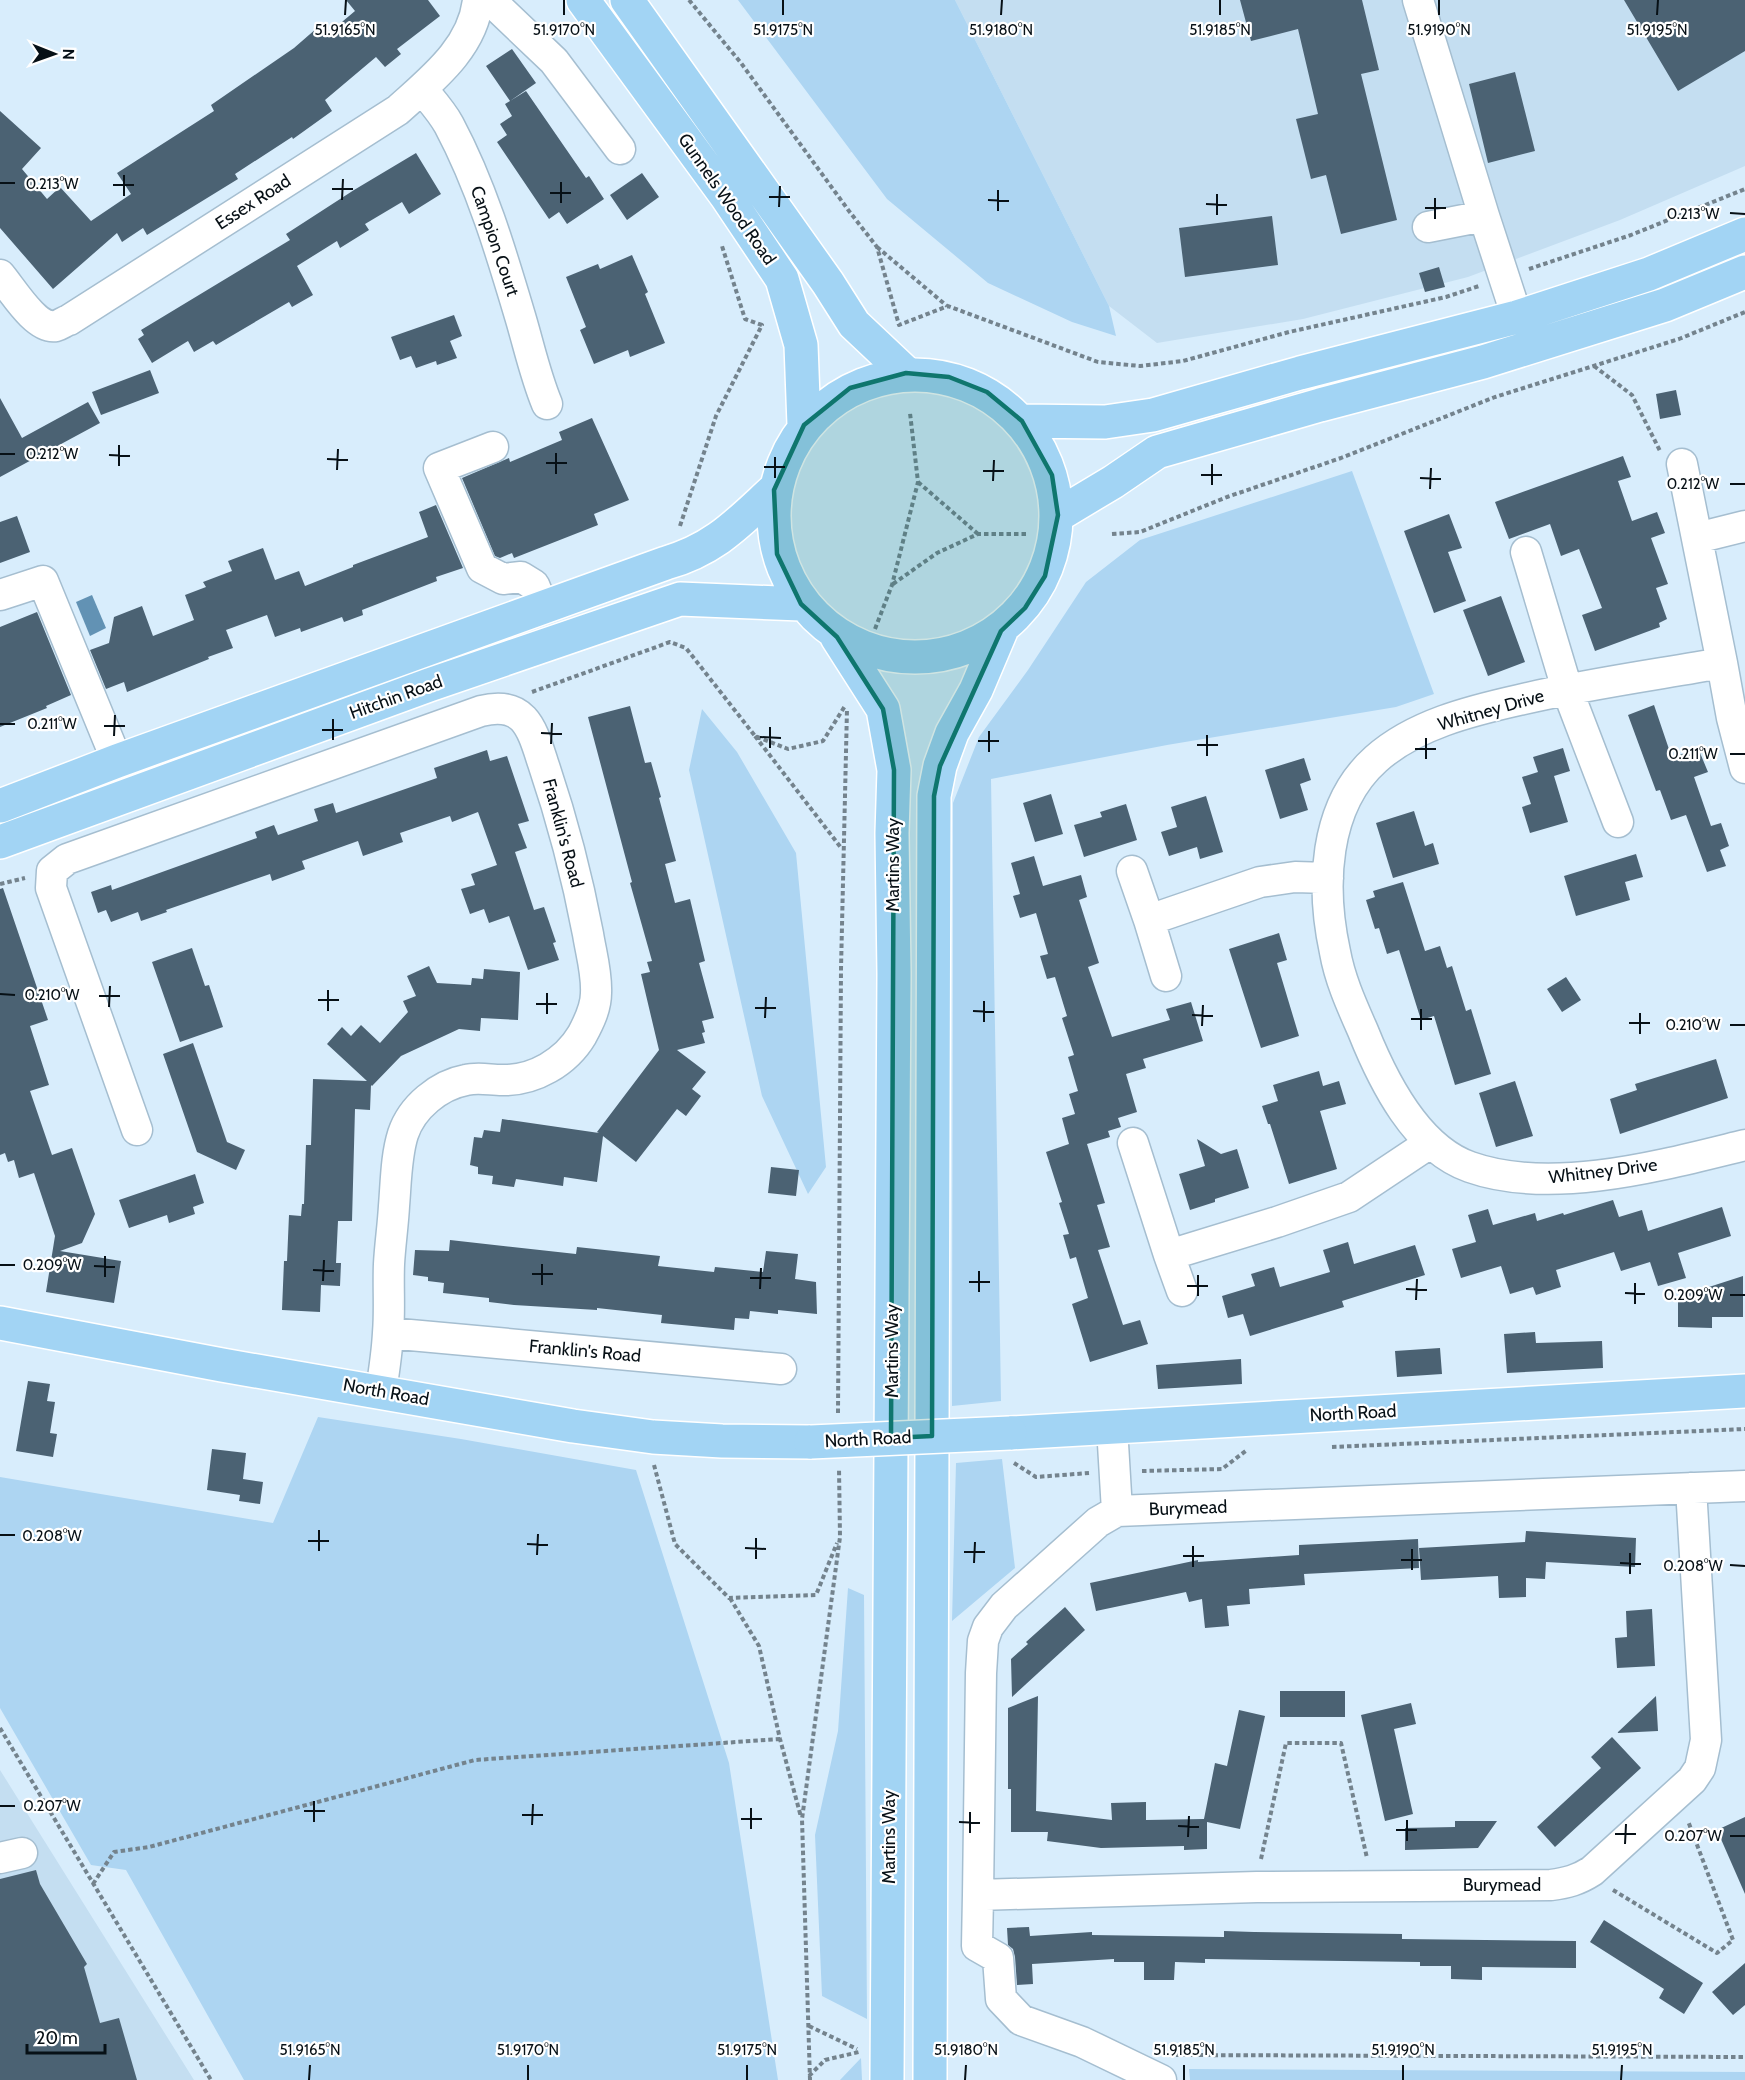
<svg xmlns="http://www.w3.org/2000/svg" width="1745" height="2080" font-family="Cabin,sans-serif">
  <style>
    .built { fill: #c4def1 }
    .green { fill: #add5f2 }
    .water { fill: #6292b4 }
    .building { fill: #4b6273 }
    .lines { fill: none; stroke-linecap: round; stroke-linejoin: round }
    .minor-casing { stroke: #a5bed0; stroke-width: 33 }
    .major-casing { stroke: #fff; stroke-width: 36 }
    .path { stroke: #74838d; stroke-width: 4; stroke-dasharray: 4.5 3; stroke-linecap: butt }
    .minor { stroke: #fff; stroke-width: 30 }
    .major { stroke: #a2d4f4; stroke-width: 33 }
    .major-bridge-casing { stroke: #fff; stroke-width: 36; stroke-linecap: butt }
    .major-bridge { stroke: #a2d4f4; stroke-width: 33 }
    .marked { fill: #0f766e; fill-opacity: 0.2; stroke: #0f766e; stroke-width: 4.5; stroke-linejoin: round }
    .ticks { fill: none; stroke: #071016; stroke-width: 2 }
    .labels { text-anchor: middle; dominant-baseline: central; stroke-width: 4.5; stroke-linejoin: round; paint-order: stroke }
    .street-label { font-size: 18px; fill: #071016; stroke: #fff }
    .ticks-label { font-size: 15px; text-anchor: middle; fill: #071016; stroke: #fff; stroke-width: 4.5; stroke-linejoin: round; paint-order: stroke }
  </style>
  <rect width="100%" height="100%" fill="#d8edfc"/>
  <!-- built -->
  <path class="built" d="M955,0H1745V166L1620,220L1468,277L1303,319L1157,343L1109,306Z
    M0,1770L194,2080H0Z"/>
  <!-- green -->
  <path class="green" d="M738,0H955L1109,306L1116,336L1072,322L988,283L887,199Z
    M1352,471L1434,694L1396,707L1167,745L991,779L1001,1401L952,1406L953,803L979,737L1028,670L1086,582L1140,540Z
    M702,709L737,752L796,853L826,1167L808,1194L762,1096L689,770Z
    M318,1417L461,1439L636,1470L729,1763L778,2080H244L126,1870L91,1865L0,1708V1477L273,1523Z
    M1002,1459L1015,1568L952,1621L956,1463Z
    M848,1588L864,1595L867,2019L822,1996L815,1835L838,1731Z
    M861,2058L862,2080H840Z
    M1189,2069L1745,2072V2080H1190Z"/>
  <!-- water -->
  <path class="water" d="M92,595L106,628L90,636L76,602Z"/>
  <!-- building -->
  <path class="building" d="M346,0H428L440,16L397,49L401,54L385,67L376,57L325,100L332,111L293,139L292,137L235,174L238,179L147,235L143,228L122,242L117,233L53,289L0,228V111L41,148L22,169L47,199L60,187L91,221L131,194L117,173L214,111L211,105L294,48L317,28L324,37L355,11Z
    M1240,0H1362L1379,70L1361,74L1397,220L1341,234L1326,175L1311,179L1296,119L1318,114L1298,29L1251,41Z
    M1624,0H1745V51L1678,91Z
    M512,49L536,83L510,101L486,66Z
    M1515,72L1535,151L1488,163L1469,84Z
    M526,91L586,178L589,176L604,199L567,224L559,212L549,219L497,142L507,135L500,124L512,116L505,104Z
    M416,153L441,194L409,214L402,202L365,224L369,230L340,248L337,241L297,266L313,295L292,307L289,302L216,345L213,341L194,352L188,341L152,363L138,339L144,335L141,330L290,240L286,234L354,190Z
    M642,173L659,197L627,220L610,195Z
    M1272,216L1278,265L1185,277L1179,228Z
    M632,255L648,292L645,294L665,343L630,357L628,350L594,364L580,330L586,327L566,277L598,264L600,269Z
    M1439,267L1445,287L1425,292L1419,273Z
    M454,315L462,336L450,341L457,358L437,365L436,361L416,368L411,356L400,360L391,337Z
    M150,370L159,393L101,415L92,392Z
    M1676,390L1681,415L1660,419L1656,394Z
    M0,398L22,438L88,402L100,423L0,477Z
    M592,418L629,500L594,514L598,525L514,558L512,553L500,558L495,556L462,478L509,458L510,462L562,440L559,432Z
    M1623,456L1631,477L1618,481L1632,521L1657,512L1665,533L1651,538L1668,584L1656,588L1667,619L1659,623L1660,627L1595,651L1582,615L1602,608L1579,549L1561,556L1550,524L1509,539L1495,502Z
    M436,505L463,568L436,577L437,581L362,610L363,615L344,622L342,617L301,632L300,628L275,637L267,615L226,630L233,648L208,657L209,659L127,692L124,682L106,689L90,650L109,643L114,617L142,606L153,636L194,620L185,595L206,587L203,582L232,571L228,561L263,548L275,580L299,571L305,586L353,567V565L428,537L419,512Z
    M1449,514L1462,548L1448,552L1466,601L1434,613L1404,531Z
    M17,516L30,552L0,563V522Z
    M1501,596L1525,662L1488,676L1463,610Z
    M37,612L71,695L46,706L47,708L0,727V627Z
    M1654,705L1672,758L1698,748L1708,772L1694,777L1711,826L1721,823L1729,846L1720,850L1726,866L1707,872L1686,815L1671,820L1660,790L1656,791L1628,715Z
    M630,706L645,763L651,762L661,797L659,798L676,861L665,864L675,903L690,899L705,961L699,963L714,1018L702,1021L705,1032L702,1033L705,1043L677,1050L706,1072L692,1089L701,1096L686,1116L677,1109L636,1162L603,1136L597,1182L564,1177L563,1186L516,1179L514,1187L492,1184L493,1176L478,1174V1167L470,1165L474,1137L482,1138L484,1130L500,1132L502,1119L599,1133L597,1132L659,1050L641,974L650,972L647,962L652,961L630,883L632,882L588,717Z
    M1563,748L1570,771L1554,776L1568,822L1530,833L1522,807L1531,804L1522,777L1538,772L1533,757Z
    M487,750L490,761L507,756L529,821L518,824L527,848L515,852L534,910L544,907L556,942L553,943L559,960L528,970L509,916L489,923L484,909L470,914L461,889L475,885L471,874L497,865L478,812L452,822L450,816L400,833L403,842L363,856L358,841L302,861L305,869L272,881L270,874L166,910L167,912L141,921L138,912L111,922L106,910L98,913L91,892L111,885L112,890L257,838L255,832L274,825L278,835L318,821L314,809L333,803L336,813L437,778L434,768Z
    M1304,758L1311,780L1300,784L1308,810L1280,819L1265,770Z
    M1051,794L1063,834L1035,842L1023,803Z
    M1206,796L1223,852L1200,859L1197,847L1169,856L1161,832L1177,827L1171,807Z
    M1126,804L1137,840L1084,857L1074,825L1102,817L1100,812Z
    M1414,811L1425,846L1433,843L1439,864L1393,878L1376,823Z
    M1636,854L1643,877L1625,882L1630,900L1576,916L1564,876Z
    M1034,856L1043,886L1081,875L1087,897L1079,900L1099,963L1088,967L1112,1037L1170,1020L1166,1009L1191,1002L1203,1041L1143,1059L1146,1068L1126,1074L1137,1112L1118,1118L1121,1127L1108,1131L1110,1137L1087,1144L1105,1203L1097,1205L1110,1247L1098,1250L1123,1325L1140,1320L1148,1344L1090,1362L1072,1304L1088,1298L1076,1257L1070,1259L1063,1235L1069,1234L1059,1203L1062,1202L1046,1152L1069,1144L1062,1118L1075,1114L1069,1094L1078,1091L1068,1057L1074,1055L1062,1018L1067,1016L1055,977L1047,979L1040,956L1048,954L1036,913L1020,918L1013,896L1020,894L1011,863Z
    M1403,882L1425,951L1440,946L1447,968L1452,966L1466,1011L1471,1009L1491,1074L1455,1085L1434,1016L1421,1020L1399,950L1387,954L1379,928L1375,929L1366,900L1375,897L1373,891Z
    M3,888L48,1020L30,1026L49,1085L30,1091L52,1155L72,1148L95,1214L82,1243L60,1251L121,1261L114,1303L46,1292L55,1236L34,1173L19,1178L14,1160L8,1162L5,1153L0,1155V889Z
    M1279,933L1287,960L1277,963L1299,1036L1261,1048L1229,949Z
    M192,948L205,986L209,985L223,1027L180,1042L152,962Z
    M429,966L437,983L471,985L472,978L483,979L484,969L520,972L518,1020L481,1018L480,1031L459,1029L401,1056L372,1086L371,1085L370,1110L355,1109L352,1221H338L336,1263H341L340,1286L321,1285L320,1312L282,1310L284,1261H287L289,1215L301,1216L302,1204H304L306,1145H311L313,1079L367,1081L327,1044L342,1027L351,1036L361,1025L380,1043L408,1012L403,1001L416,996L407,976Z
    M1566,977L1581,1000L1562,1012L1547,989Z
    M193,1043L227,1142L245,1150L236,1170L197,1152L163,1054Z
    M1716,1059L1728,1098L1620,1134L1610,1099L1637,1090L1635,1084Z
    M1319,1071L1323,1086L1339,1081L1346,1104L1320,1111L1337,1169L1289,1184L1270,1124H1268L1262,1106L1278,1101L1273,1085Z
    M1515,1081L1533,1136L1496,1147L1479,1093Z
    M1197,1139L1221,1154L1237,1149L1249,1188L1215,1199V1202L1190,1210L1179,1174L1205,1166Z
    M771,1167L799,1170L796,1196L768,1193Z
    M195,1174L204,1203L193,1207L195,1214L169,1223L167,1215L129,1228L119,1200Z
    M1613,1200L1619,1217L1642,1210L1648,1231L1722,1207L1731,1236L1678,1253L1686,1278L1658,1286L1650,1262L1621,1271L1614,1252L1556,1270L1561,1287L1536,1295L1533,1287L1510,1294L1501,1266L1461,1278L1452,1249L1476,1242L1468,1215L1488,1209L1493,1225L1535,1213L1537,1221L1563,1213L1564,1215Z
    M450,1240L576,1254L577,1247L660,1256L658,1266L714,1272L715,1267L763,1272L766,1251L798,1254L795,1279L816,1282L817,1314L778,1310V1314L750,1311L749,1319L735,1318L734,1330L661,1323L662,1315L597,1308V1310L514,1305L489,1302V1298L443,1293L444,1283L428,1281V1277L413,1275L415,1250L449,1251Z
    M1348,1242L1354,1264L1415,1245L1425,1275L1342,1301L1344,1307L1250,1336L1243,1314L1228,1318L1222,1296L1255,1286L1251,1274L1274,1267L1280,1287L1330,1272L1323,1250Z
    M1743,1276V1317H1712V1328L1678,1327V1297Z
    M1535,1332L1536,1343L1602,1341L1603,1368L1507,1373L1504,1334Z
    M1440,1348L1442,1374L1397,1377L1395,1351Z
    M1241,1359L1242,1384L1158,1389L1156,1365Z
    M28,1381L50,1384L47,1401L55,1402L50,1433L57,1434L53,1457L16,1451Z
    M212,1449L246,1453L243,1479L263,1482L260,1504L239,1501L240,1495L207,1490Z
    M1526,1531L1636,1538L1635,1567L1546,1562L1545,1579L1526,1578V1597L1499,1598L1498,1576L1421,1580L1419,1548L1525,1542Z
    M1418,1539L1419,1568L1304,1574L1305,1585L1249,1589L1250,1604L1227,1606L1229,1626L1205,1628L1202,1599L1189,1602L1186,1592L1096,1611L1090,1583L1198,1560V1562L1299,1555V1545Z
    M1065,1607L1085,1630L1012,1697L1011,1659L1028,1644L1026,1642Z
    M1652,1609L1655,1666L1617,1668L1615,1638L1627,1637L1626,1611Z
    M1280,1691H1345V1717H1280Z
    M1038,1696L1036,1811L1112,1820L1111,1803L1146,1802V1820L1204,1819L1215,1763L1227,1766L1239,1710L1265,1716L1240,1829L1207,1822V1849L1184,1850V1846L1101,1848L1047,1841L1048,1832H1011V1789H1008V1708Z
    M1656,1696L1658,1731L1617,1733Z
    M1411,1703L1416,1724L1394,1729L1413,1814L1385,1821L1361,1715Z
    M1612,1737L1641,1768L1555,1847L1537,1827L1601,1768L1591,1757Z
    M1745,1817V1894L1717,1830Z
    M1455,1821H1497L1478,1848L1405,1850V1828L1455,1827Z
    M36,1870L40,1884L87,1964L84,1967L100,2023L119,2018L137,2080H0V1879Z
    M1604,1920L1703,1983L1684,2014L1659,1998L1664,1989L1590,1942Z
    M1029,1927L1030,1936L1092,1932V1935L1224,1937V1931L1254,1932L1402,1934V1939L1576,1941V1968L1482,1967V1980L1451,1979V1966H1420V1962L1205,1959V1963L1175,1962L1174,1980H1144V1962H1114V1959L1032,1964L1033,1984L1017,1985L1015,1957L1013,1949L1008,1945L1007,1928Z
    M1745,1963V2005L1733,2015L1712,1992Z"/>
  <g class="lines">
    <defs>
      <path id="minor" d="M490,0L554,61L620,149
        M1418,0L1484,216L1517,317
        M422,89C431,100 442,112 449,125C481,185 501,252 520,316C529,346 535,375 547,404
        M1428,227L1484,216
        M0,275C12,289 36,330 56,326C60,325 65,321 69,320L398,110C431,80 473,48 478,0
        M493,447L439,468L482,568L503,579L521,577L534,585L543,607
        M1682,464L1722,663
        M1697,538L1745,526
        M1526,552L1567,689L1618,822
        M0,595L43,581L117,761
        M1745,768L1732,718L1722,663C1654,675 1586,684 1519,700C1470,711 1414,725 1376,759C1323,806 1321,888 1335,952C1340,980 1352,1006 1363,1031C1383,1081 1416,1148 1470,1167C1552,1196 1663,1165 1745,1145
        M1132,871L1149,920
        M1166,976L1149,920L1260,882L1295,877L1328,878
        M137,1130L51,888L52,871L67,859L481,711C525,700 532,729 543,763C562,819 577,876 588,934C591,953 597,973 596,993C596,1008 589,1022 582,1035C566,1062 534,1081 502,1080C490,1080 478,1077 466,1080C439,1085 412,1107 403,1134C396,1156 396,1182 394,1206C393,1225 390,1245 389,1264C388,1287 390,1310 388,1333C387,1352 384,1372 381,1391
        M1133,1143L1169,1255L1277,1222L1349,1197L1430,1143
        M1169,1255L1182,1291
        M388,1333L781,1369
        M1112,1427L1117,1511L1745,1486
        M1117,1511L1098,1522L1004,1606L988,1627L983,1641L981,1673L978,1895L1257,1887L1551,1885C1567,1883 1578,1880 1592,1871L1692,1780L1700,1768L1706,1740L1691,1488
        M0,1858L22,1853
        M978,1895L977,1946L998,1958L1001,1999L1021,2020L1082,2042L1161,2080"/>
      <path id="major" d="M583,0L727,197L782,279L801,345L804,425
        M627,0L828,283L854,324L906,373
        M774 516a141 141 0 1 1 282 0a141 141 0 1 1-282 0Z
        M1022,421L1105,422L1153,415L1300,373L1517,317L1649,274L1745,234
        M1058,515L1113,482L1157,452L1320,405L1483,362L1665,305L1745,272
        M837,637L883,709L894,770L892,833L894,974L887,2080
        M0,806L117,761L666,563C715,549 738,523 774,490
        M0,842L429,685L680,599L801,604
        M0,1323L222,1365L573,1426L653,1437L722,1441L811,1442
        M1010,1433L1745,1391
        M930,2080L934,796L940,766L952,733L976,690L1001,631"/>
    </defs>
    <!-- minor casing -->
    <use href="#minor" class="minor-casing"/>
    <!-- major casing -->
    <use href="#major" class="major-casing"/>
    <!-- path -->
    <path class="path" d="M689,0L741,63L849,211L877,247L899,325L948,306L1098,362L1140,366L1183,361L1289,332L1446,297L1479,286
      M877,247L947,306
      M1529,269L1631,235L1745,189
      M1594,366L1632,395L1660,451
      M918,482L978,534
      M680,526L716,416L762,325L745,319L722,246
      M1112,534L1140,532L1227,497L1341,458L1495,397L1679,339L1745,312
      M893,584L937,553L978,534H1029
      M875,629L892,585L918,482L910,413
      M532,692L670,642L686,648L755,736L788,749L823,741L845,706
      M755,736L842,849
      M0,884L25,878
      M838,1413L841,969L847,709
      M1332,1447L1745,1429
      M1014,1463L1036,1477L1089,1473
      M654,1465L675,1544L729,1598L816,1595L837,1543
      M1142,1471L1222,1469L1247,1450
      M730,1598L759,1646L780,1739L801,1817
      M0,1728L211,2080
      M1261,1859L1286,1743H1341L1367,1858
      M93,1884L114,1852L149,1847L475,1760L780,1739
      M1613,1890L1717,1953L1733,1940L1688,1821
      M809,2026L857,2049
      M1176,2055L1745,2057
      M809,2076L825,2060L859,2052
      M810,2080L802,1819L840,1537L839,1468"/>
    <!-- minor -->
    <use href="#minor" class="minor"/>
    <!-- major -->
    <use href="#major" class="major"/>
    <defs>
      <path id="major-bridge" d="M811,1442L1010,1433"/>
    </defs>
    <!-- major-bridge casing -->
    <use href="#major-bridge" class="major-bridge-casing"/>
    <!-- major-bridge -->
    <use href="#major-bridge" class="major-bridge"/>
  </g>
  <!-- marked area -->
  <path class="marked" d="M906,373L949,377L987,392L1022,421L1052,475L1058,515L1045,576L1025,608L1001,631L940,766L934,796L932,1436L891,1438L894,770L883,709L837,637L801,604L777,554L774,490L804,425L850,388Z"/>
  <!-- ticks -->
  <path class="ticks" d="M345,15L346,0M564,15V0M783,15V0M1001,15L1002,0M1220,15V0M1439,15V0M1657,15L1658,0M0,183H15M113,185H134M332,189H353M550,193H571M124,196V175M769,197H790M342,200L343,179M988,200L1009,201M561,203V182M1206,204L1227,205M779,207L780,186M1425,208H1446M998,211V190M1730,213L1745,214M1217,215V194M1435,219V198M0,454H15M109,455L130,456M327,459L348,460M546,463H567M119,466V445M764,467H785M337,470L338,449M983,471H1004M556,474V453M1201,475H1222M775,478V457M1420,478L1441,479M993,481L994,460M1730,484H1745M1212,485V464M1430,489L1431,468M0,724H15M104,726H125M322,730H343M541,733L562,734M114,736L115,715M760,737L781,738M333,740V719M978,741H999M551,744L552,723M1197,745H1218M770,748V727M1415,749H1436M989,752V731M1730,754H1745M1207,756V735M1426,759V738M0,994L15,995M99,996H120M318,1000H339M536,1004H557M109,1007L110,986M755,1008H776M328,1011V990M973,1011L994,1012M547,1014V993M1192,1015L1213,1016M765,1018L766,997M1411,1019H1432M984,1022V1001M1629,1023H1650M1730,1025H1745M1202,1026L1203,1005M1421,1030V1009M1640,1034V1013M0,1265H15M94,1266L115,1267M313,1270L334,1271M532,1274H553M105,1277V1256M750,1278H771M323,1281L324,1260M969,1282H990M542,1285V1264M1187,1286H1208M760,1289L761,1268M1406,1289L1427,1290M979,1292V1271M1625,1293L1645,1294M1730,1295H1745M1198,1296V1275M1416,1300L1417,1279M1635,1304V1283M0,1535H15M308,1541H329M527,1544L548,1545M745,1548L766,1549M319,1551V1530M964,1552H985M537,1555L538,1534M1183,1556H1204M756,1559V1538M1401,1560H1422M974,1563L975,1542M1620,1563L1641,1564M1730,1565L1745,1566M1193,1567V1546M1412,1570V1549M1630,1574V1553M0,1806H15M304,1811H325M522,1815H543M741,1819H762M314,1822V1801M959,1822L980,1823M532,1825L533,1804M1178,1826L1199,1827M751,1829V1808M1396,1830H1417M970,1833V1812M1615,1834H1636M1730,1836H1745M1188,1837L1189,1816M1407,1841V1820M1625,1844L1626,1824M309,2080L310,2065M528,2080V2065M747,2080V2065M965,2080L966,2065M1184,2080V2065M1403,2080V2065M1621,2080L1622,2065"/>
  <g class="labels">
    <!-- street labels -->
    <g class="street-label">
      <text transform="translate(727 199) rotate(55)">Gunnels Wood Road</text>
      <text transform="translate(253 202) rotate(-33)">Essex Road</text>
      <text transform="translate(495 241) rotate(71)">Campion Court</text>
      <text transform="translate(396 697) rotate(-20)">Hitchin Road</text>
      <text transform="translate(1491 710) rotate(-16)">Whitney Drive</text>
      <text transform="translate(563 833) rotate(75)">Franklin's Road</text>
      <text transform="translate(893 865) rotate(-90)">Martins Way</text>
      <text transform="translate(1603 1171) rotate(-7)">Whitney Drive</text>
      <text transform="translate(585 1351) rotate(5)">Franklin's Road</text>
      <text transform="translate(892 1351) rotate(-90)">Martins Way</text>
      <text transform="translate(386 1392) rotate(10)">North Road</text>
      <text transform="translate(1353 1413) rotate(-3)">North Road</text>
      <text transform="translate(868 1439) rotate(-3)">North Road</text>
      <text transform="translate(1188 1508) rotate(-2)">Burymead</text>
      <text transform="translate(889 1837) rotate(-90)">Martins Way</text>
      <text x="1502" y="1885">Burymead</text>
    </g>
  </g>
  <g class="ticks-label">
    <text x="345" y="35">51.9165°N</text>
    <text x="564" y="35">51.9170°N</text>
    <text x="783" y="35">51.9175°N</text>
    <text x="1001" y="35">51.9180°N</text>
    <text x="1220" y="35">51.9185°N</text>
    <text x="1439" y="35">51.9190°N</text>
    <text x="1657" y="35">51.9195°N</text>
    <text x="52" y="189">0.213°W</text>
    <text x="1693" y="219">0.213°W</text>
    <text x="52" y="459">0.212°W</text>
    <text x="1693" y="489">0.212°W</text>
    <text x="52" y="729">0.211°W</text>
    <text x="1693" y="759">0.211°W</text>
    <text x="52" y="1000">0.210°W</text>
    <text x="1693" y="1030">0.210°W</text>
    <text x="52" y="1270">0.209°W</text>
    <text x="1693" y="1300">0.209°W</text>
    <text x="52" y="1541">0.208°W</text>
    <text x="1693" y="1571">0.208°W</text>
    <text x="52" y="1811">0.207°W</text>
    <text x="1693" y="1841">0.207°W</text>
    <text x="310" y="2055">51.9165°N</text>
    <text x="528" y="2055">51.9170°N</text>
    <text x="747" y="2055">51.9175°N</text>
    <text x="966" y="2055">51.9180°N</text>
    <text x="1184" y="2055">51.9185°N</text>
    <text x="1403" y="2055">51.9190°N</text>
    <text x="1622" y="2055">51.9195°N</text>
  </g>
  <!-- north arrow -->
  <g transform="translate(54 54) rotate(91)" stroke="#ffffff" stroke-width="4.5" paint-order="stroke">
  <path d="M0-4.5L10 22L0 15L-10 22Z" fill="#071016"/>
  <text y="-9" font-size="16" font-weight="bold" text-anchor="middle" fill="#071016">N</text>
  </g>
  <!-- scale -->
  <path d="M27 2044v9h78v-9" fill="none" stroke="#071016" stroke-width="3"/>
  <text x="36" y="2044" font-size="18" fill="#071016" stroke="#ffffff" stroke-width="4.5" paint-order="stroke">20 m</text>
</svg>
